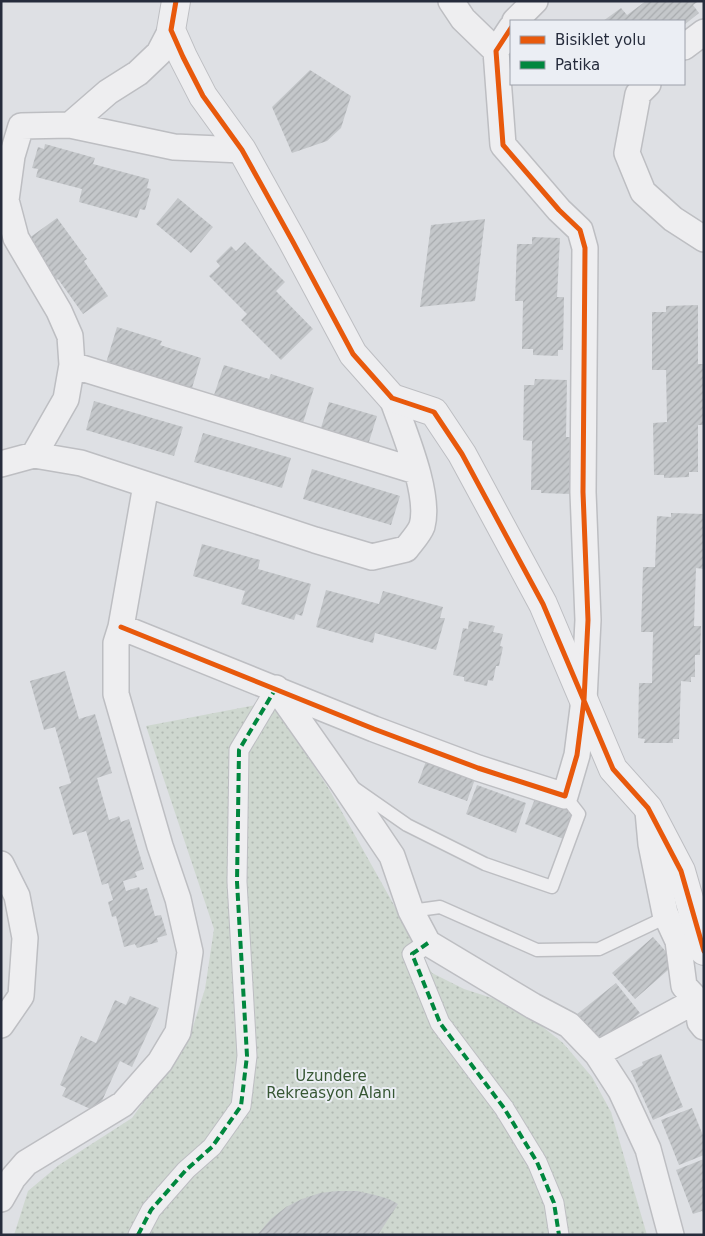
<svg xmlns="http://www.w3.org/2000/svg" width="705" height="1236" font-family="'DejaVu Sans',sans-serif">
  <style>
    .green { fill: url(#green-dots) }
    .building { fill: url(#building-hatch) }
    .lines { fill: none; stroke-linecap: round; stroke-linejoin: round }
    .service-casing { stroke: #bdbec2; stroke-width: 15 }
    .pedestrian-casing { stroke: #bdbec2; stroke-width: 21 }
    .minor-casing { stroke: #bdbec2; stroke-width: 28 }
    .tertiary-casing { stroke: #bdbec2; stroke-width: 30 }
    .service { stroke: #eeeef0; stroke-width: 12 }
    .pedestrian { stroke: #eeeef0; stroke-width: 19 }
    .minor { stroke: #eeeef0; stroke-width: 25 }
    .tertiary { stroke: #eeeef0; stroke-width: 28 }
    .quiet { stroke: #00873e; stroke-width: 4; stroke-dasharray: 8 4; stroke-linecap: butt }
    .cycleway-casing { stroke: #ebeef4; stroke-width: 8 }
    .cycleway { stroke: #e8590c; stroke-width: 5 }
    .labels { text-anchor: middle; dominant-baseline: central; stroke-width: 4; stroke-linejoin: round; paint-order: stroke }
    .park-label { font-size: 15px; fill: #375734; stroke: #ebeef4 }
  </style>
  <defs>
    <pattern id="green-dots" width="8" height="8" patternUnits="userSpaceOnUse" patternTransform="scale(1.25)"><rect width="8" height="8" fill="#ced7cf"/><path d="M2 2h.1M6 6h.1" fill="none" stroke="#b1b9b3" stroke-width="1.8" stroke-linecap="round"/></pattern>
    <pattern id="building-hatch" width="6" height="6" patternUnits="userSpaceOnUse" patternTransform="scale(1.25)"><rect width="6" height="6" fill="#c4c7ca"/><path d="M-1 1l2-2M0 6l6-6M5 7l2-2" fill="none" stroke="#a8abae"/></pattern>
  </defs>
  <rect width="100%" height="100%" fill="#dee0e4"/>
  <!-- green -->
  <path class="green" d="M266,703L281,716L329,789L432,973L464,989L492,998L523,1011L563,1043L592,1077L611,1112L647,1235H14L28,1191L59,1165L132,1118L190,1036L205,989L214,929L146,726Z"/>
  <!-- building -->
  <path class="building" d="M646,1H699L693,5L699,13L684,25V21H603L621,8L627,15Z
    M310,70L351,96L341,128L327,141L292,153L272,107Z
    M45,144L95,158L93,164L149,179L147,188L151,189L145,210L140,209L137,218L79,202L82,189L36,177L38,169L32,168L38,147L44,149Z
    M178,198L213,227L191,253L156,224Z
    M57,218L87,259L84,261L108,296L83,314L58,279L54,282L25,241Z
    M485,219L475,301L420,307L431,225Z
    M532,237L560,238L557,297H564L563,350H558V356L533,355V349H522L523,301H515L517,244H532Z
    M245,242L285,282L276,291L313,329L281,360L241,320L247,314L209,276L220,266L216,261L231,246L236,251Z
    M698,305V364H704V425H698V472H689V477L664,478V475H654L653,423L667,422L666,370H652V312H666V306Z
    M117,327L162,341L160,345L201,358L192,388L106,363Z
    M224,365L269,379L271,374L314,388L303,423L214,395Z
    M535,379L567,380L566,437H578L571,494L541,493V490H531L532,441L523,440L524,385H534Z
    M94,401L183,427L174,456L86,430Z
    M329,402L377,416L368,445L320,431Z
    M203,433L291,458L282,488L194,462Z
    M312,469L400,496L391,525L303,499Z
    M671,513L704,514V569L696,568L694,626H701L700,655H695V677H691V682L681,681L679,739H673V743H644L645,739L638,738L639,683H652L653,632H641L643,567H655L657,516L671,517Z
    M202,544L260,560L258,569L311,584L302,616L296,614L294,620L241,604L245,591L193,576Z
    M326,590L379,604L383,591L443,607L440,618H445L436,650L375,633L373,643L316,627Z
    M469,621L495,626L493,632L503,634L500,646L503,647L499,666H496L493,681L488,680L487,686L464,681V677L453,675L463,628L468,629Z
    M65,671L79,719L95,714L112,773L97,778L109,820L119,816L121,822L129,819L144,869L135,872L137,877L123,881L126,891L139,887L140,890L147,888L155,916L161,915L167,935L157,938L158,942L137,948L135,944L124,947L116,916L112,917L108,902L113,900L108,883L102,885L86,831L73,835L59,787L71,783L55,727L44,730L30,681Z
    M429,753L478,771L467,801L418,783Z
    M477,785L526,803L516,833L466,814Z
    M536,796L577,812L566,840L525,824Z
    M653,937L676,963L635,999L612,973Z
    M616,983L640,1013L600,1045L576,1015Z
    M130,996L159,1008L132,1067L120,1061L97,1112L62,1096L66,1088L60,1085L81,1036L96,1043L115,1000L126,1005Z
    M661,1054L683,1107L653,1120L631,1071L643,1065L642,1062Z
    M692,1108L704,1138V1155L679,1165L661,1120Z
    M704,1159V1214L702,1211L693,1214L676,1170Z
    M338,1191H357L375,1195L389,1199L398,1204L378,1235H257L271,1219L286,1207L302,1199L320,1193Z"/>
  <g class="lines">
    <defs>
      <path id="service" d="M354,788L407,825L485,864L552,887L579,814L565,796
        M411,911L440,907L537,950L599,949L656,922L665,913"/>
      <path id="pedestrian" d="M428,943L412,954L440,1023L504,1108L537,1162L554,1203L559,1235
        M138,1235L151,1210L186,1170L212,1147L241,1106L247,1056L237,882L239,750L276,688"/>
      <path id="minor" d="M451,1L463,19L496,51
        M515,21L535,1
        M684,47L704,32
        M648,84L638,94L627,153L643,192L673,219L704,239
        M70,125L174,147L242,150
        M72,365L416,471
        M34,455L66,399L72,365L70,336L59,311L16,238L6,200L12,156L21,126L70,125L108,92L138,73L159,53L171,30
        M1,464L34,455L81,463L315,540L372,557L406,549C411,542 419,534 422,526C431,494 403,430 392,398
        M121,627L374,729L478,768L565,796L577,755L584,700L588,620L583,492L585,248L580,230L559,210L503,145L496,51L511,28
        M276,688L340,779L392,856L411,911L428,943L533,1006L569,1025L597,1054L621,1091L648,1149L671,1235
        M648,811L651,844L665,913L678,941L684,986L697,1000L700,1022L704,1027
        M1,864L17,896L25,938L21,996L1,1025
        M597,1054L697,1000
        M1,1199L13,1178L26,1163L123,1104L160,1062L178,1032L190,952L178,899L160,846L116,694V643L121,627L146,485"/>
      <path id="tertiary" d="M176,1L171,30L183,57L203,96L242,150L293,242L353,354L392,398L434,412L462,454L543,604L613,769L648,808L681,871L704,951"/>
    </defs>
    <!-- service casing -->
    <use href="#service" class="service-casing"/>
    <!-- pedestrian casing -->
    <use href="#pedestrian" class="pedestrian-casing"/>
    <!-- minor casing -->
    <use href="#minor" class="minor-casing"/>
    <!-- tertiary casing -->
    <use href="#tertiary" class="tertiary-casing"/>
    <!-- service -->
    <use href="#service" class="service"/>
    <!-- pedestrian -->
    <use href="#pedestrian" class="pedestrian"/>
    <!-- minor -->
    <use href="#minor" class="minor"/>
    <!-- tertiary -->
    <use href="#tertiary" class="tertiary"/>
    <!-- quiet -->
    <path class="quiet" d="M428,943L412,954L440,1023L504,1108L537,1162L554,1203L559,1235
      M138,1235L151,1210L186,1170L212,1147L241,1106L247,1056L237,882L239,750L276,688"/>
    <defs>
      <path id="cycleway" d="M176,1L171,30L183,57L203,96L242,150L293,242L353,354L392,398L434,412L462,454L543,604L613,769L648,808L681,871L704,951
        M121,627L374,729L478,768L565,796L577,755L584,700L588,620L583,492L585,248L580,230L559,210L503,145L496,51L511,28"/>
    </defs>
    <!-- cycleway casing -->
    <use href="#cycleway" class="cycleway-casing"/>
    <!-- cycleway -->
    <use href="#cycleway" class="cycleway"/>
  </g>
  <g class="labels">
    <!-- park labels -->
    <g class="park-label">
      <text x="331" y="1076">Uzundere<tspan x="331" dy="17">Rekreasyon Alanı</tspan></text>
    </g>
  </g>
  <!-- border -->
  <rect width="705" height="1236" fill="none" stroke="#262c3c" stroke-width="5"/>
  <!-- legend -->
  <rect x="510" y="20" width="175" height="65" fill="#ebeef4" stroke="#9ca0aa"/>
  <rect x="520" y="36" width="25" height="8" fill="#e8590c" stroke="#9ca0aa"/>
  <text x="555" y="45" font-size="15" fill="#262c3c">Bisiklet yolu</text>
  <rect x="520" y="61" width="25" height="8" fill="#00873e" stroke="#9ca0aa"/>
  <text x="555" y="70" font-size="15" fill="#262c3c">Patika</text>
</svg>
